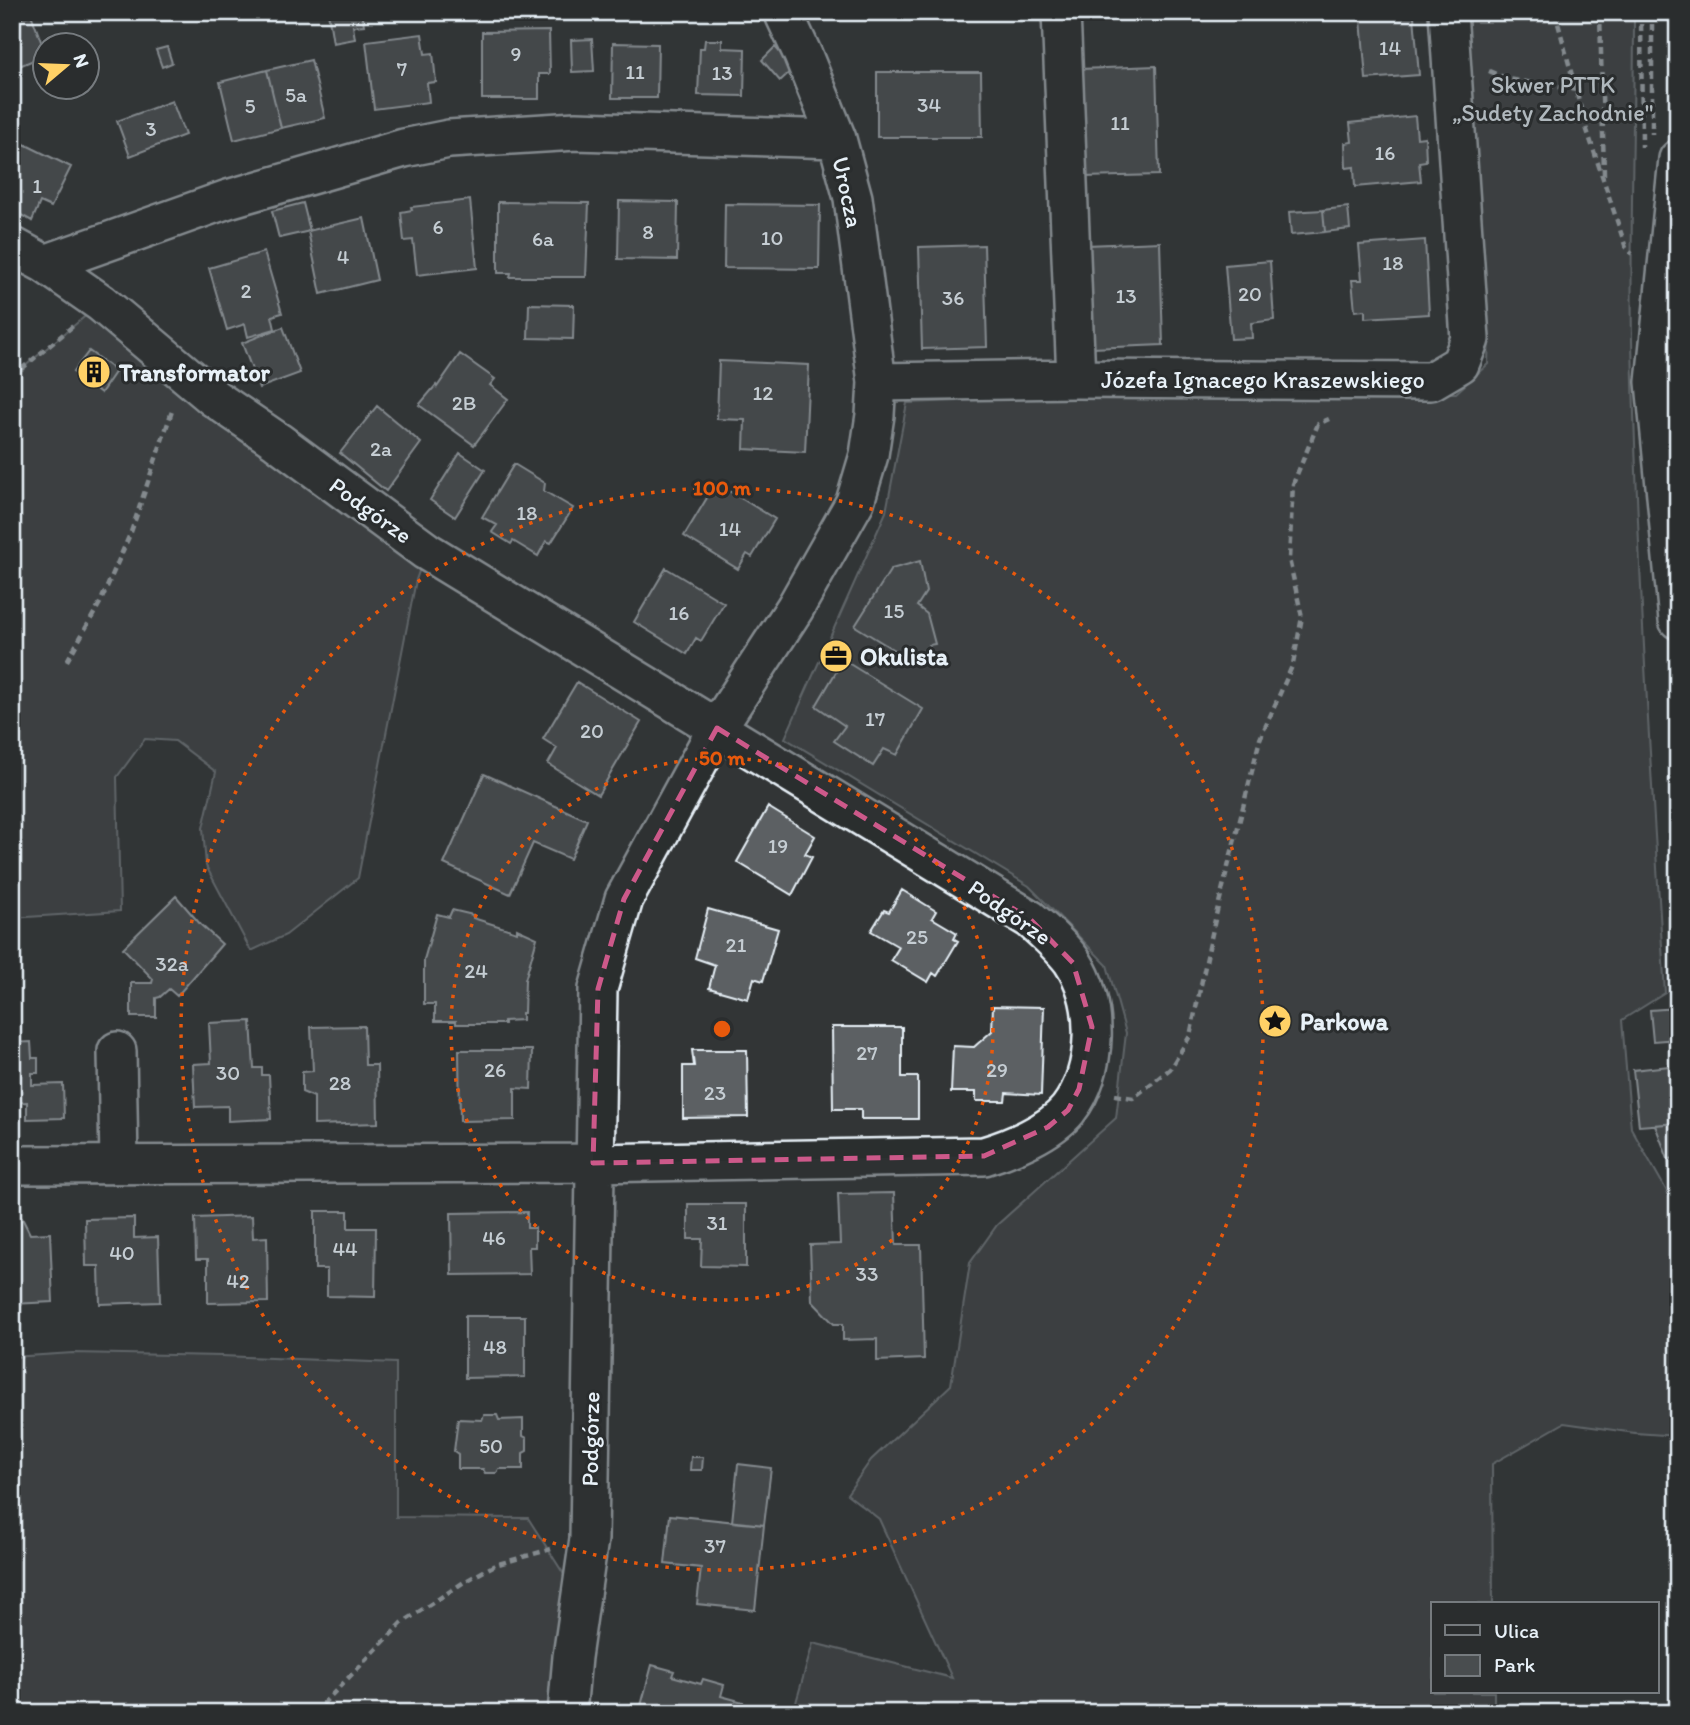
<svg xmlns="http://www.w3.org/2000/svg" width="1690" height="1725" font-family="Itim,sans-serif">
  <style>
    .green { fill: #494d4f; stroke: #989fa4; stroke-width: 2 }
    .building { fill: #5c6063; stroke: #e8f1f8; stroke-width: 2 }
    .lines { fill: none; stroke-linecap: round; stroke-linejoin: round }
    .minor-casing { stroke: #e8f1f8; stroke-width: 42 }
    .path { stroke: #e8f1f8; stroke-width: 4.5; stroke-dasharray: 7 5; stroke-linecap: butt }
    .minor { stroke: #2a2d2e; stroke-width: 37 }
    .marked { fill: none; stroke: #cd598a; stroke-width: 5; stroke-dasharray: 14 9; stroke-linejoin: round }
    .ring { fill: none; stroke: #e8590c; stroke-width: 3.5; stroke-dasharray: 3.5 7 }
    .labels { text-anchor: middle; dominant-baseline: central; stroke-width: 6; stroke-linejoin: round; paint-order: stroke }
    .number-label { font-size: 21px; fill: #c5cdd3 }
    .park-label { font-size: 24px; fill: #b0b8bd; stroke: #2a2d2e }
    .street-label { font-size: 24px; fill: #e8f1f8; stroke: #2a2d2e }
    .poi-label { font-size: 24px; font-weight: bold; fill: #e8f1f8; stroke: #2a2d2e; text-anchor: start }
    .centre { fill: #e8590c; stroke: #2a2d2e; stroke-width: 3.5 }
    .ring-label { font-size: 21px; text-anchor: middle; font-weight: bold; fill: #e8590c; stroke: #2a2d2e; stroke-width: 6; stroke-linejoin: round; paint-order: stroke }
  </style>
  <rect width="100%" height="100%" fill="#323536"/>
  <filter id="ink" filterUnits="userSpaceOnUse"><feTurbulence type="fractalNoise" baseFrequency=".0143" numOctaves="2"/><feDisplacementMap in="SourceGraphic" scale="14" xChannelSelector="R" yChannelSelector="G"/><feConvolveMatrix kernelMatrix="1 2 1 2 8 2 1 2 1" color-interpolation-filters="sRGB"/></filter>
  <g filter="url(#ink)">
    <!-- green -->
    <path class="green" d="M1467,12H1634C1634,122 1630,231 1632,341C1637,559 1651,776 1665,993L1622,1020L1631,1128L1669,1195L1678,1202V1436L1635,1433L1564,1423L1492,1464L1493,1604H1433V1692H1494V1713H793L813,1643L952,1678L879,1519L847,1494L871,1460L951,1385L970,1263L997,1225L1116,1118L1126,1033L1107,965L1029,886L785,738L886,512L907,403L957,401V381L1252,393H1456L1488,364L1489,330Z
      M101,303L426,551L416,580L358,878L286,935L251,951L206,866L203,828L216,772L175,741L145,739L117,777L120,911L12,918V377Z
      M73,1353L222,1356L396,1363V1517L528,1518L579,1598L567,1713H12V1357Z"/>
    <!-- building -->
    <path class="building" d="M328,12H362L364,25L353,26L355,39L333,43Z
      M31,14L46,55L12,69V22Z
      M1414,16L1419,75L1366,79L1361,19Z
      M549,31L550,74H539V99H482V32Z
      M422,34L425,54L433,53L436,82L427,83L429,102L374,109L366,41Z
      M592,39L594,71L572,72L571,40Z
      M705,40H722V48L745,49L744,96L698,95L700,48H704Z
      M613,43L658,44L657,98H612Z
      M167,47L172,63L162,67L156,50Z
      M775,47L794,68L780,81L762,60Z
      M311,60L325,118L281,128L267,70Z
      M1156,66L1159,175L1084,177L1080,69Z
      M267,70L281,128L234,140L220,82Z
      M877,72H981L982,137H877Z
      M172,101L185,135L130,156L117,121Z
      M1415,116L1417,138L1425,137L1426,161L1419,162L1421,181L1355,187L1354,167L1346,168L1345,143L1352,142L1350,123Z
      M12,138L71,167L51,207L40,202L32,221L12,210Z
      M470,200L477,268L417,275L413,240L404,241L401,212L412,210L411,207Z
      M619,201L678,202L677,260L618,259Z
      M498,202L589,203L586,277H510L511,273H498Z
      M303,203L310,231L279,238L272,211Z
      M725,204L820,205L819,269L724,268Z
      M1348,207L1350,229L1325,232L1323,210Z
      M1323,210L1325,232L1291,235L1289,212Z
      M364,218L377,280L321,294L308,231Z
      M1425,240L1429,314L1365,318V310L1355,311L1352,280H1362L1359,245Z
      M1160,242L1163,345L1092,348L1087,245Z
      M984,245L987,347L922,349L919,247Z
      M264,252L282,313L272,316L275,329L248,337L245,324L227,330L209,268Z
      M1270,261L1274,320L1251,323L1252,338L1231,339L1225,265Z
      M529,304L574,305L573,339L528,338Z
      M283,327L300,373L259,388L242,343Z
      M89,351L116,371L101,393L73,372Z
      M460,354L495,379L490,385L508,399L474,445L419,405L436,385L437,387Z
      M719,361L809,365L805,452L744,449L745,420L717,419Z
      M377,406L421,443L386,491L340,453Z
      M460,453L485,470L455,517L430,500Z
      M514,464L545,483L544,491L573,508L551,543L546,541L538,556L513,541L511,544L492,532L497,525L482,517Z
      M716,483L775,519L752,557L747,554L738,569L684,536Z
      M920,561L926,592L917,606L927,614L935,644L929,645L935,665L912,651L907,658L855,626L891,569Z
      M666,568L724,603L701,641L696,638L687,654L634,622Z
      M843,660L923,709L897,755L884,749L873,766L834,741L845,726L816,706Z
      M577,682L641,722L598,795L548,764L557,748L543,739Z
      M484,774L587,820L570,859L533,843L510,894L444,864Z
      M768,807L815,836L805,854L812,857L792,895L737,862Z
      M902,890L936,911L932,918L957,933L954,939L958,941L937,976L933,973L928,982L891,960L899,947L871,931L884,910L889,912Z
      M176,896L201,925L222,944L177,996L169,989L160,997L156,998V1017H131V983H152L153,979L123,948Z
      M708,909L778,929L763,981L754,978L748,999L709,988L715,965L695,958Z
      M452,910L473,915V918L517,932V929L537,938L525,980L524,1013H522V1020L504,1021V1024H456V1021H435V1004H424V960L437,914L449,917Z
      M993,1006L1044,1007L1041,1095L1006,1093L1005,1101H976V1092H951L953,1046L974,1047L992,1031Z
      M1677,1008L1678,1039L1653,1041L1650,1010Z
      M251,1021L254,1068H262V1075H269L271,1119L228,1121V1106L195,1107L193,1064L211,1063L209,1023Z
      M364,1026L365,1065H377L378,1123L314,1125V1097L302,1092V1072L313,1071L311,1027Z
      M832,1027H902V1077H918V1119H861V1109H833Z
      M31,1042L32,1058H38V1073H32V1085L63,1084L64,1118L27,1119V1102L12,1103V1043Z
      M459,1050H532L531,1089L515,1088V1120L460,1121Z
      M692,1050H747L748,1117L683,1118V1066H694Z
      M1678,1065V1123L1639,1126L1633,1070Z
      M1678,1123V1158L1668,1159L1655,1125Z
      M1678,1158V1191L1671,1192L1668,1159Z
      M894,1193L896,1245H921L924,1359L877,1361V1339L843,1340V1324H834L812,1301L810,1245L840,1244L838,1194Z
      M688,1204H746V1267L701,1266L702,1239H688Z
      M315,1211H348V1228H376L375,1297L327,1296V1269H315Z
      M527,1212V1228H535V1247H529L530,1274L452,1275L451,1213Z
      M12,1216L22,1218L30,1234L50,1233L53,1302L12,1304Z
      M252,1216L253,1238L267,1237L268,1302L208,1303V1259H196L195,1218Z
      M134,1218V1238L158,1237L160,1302L100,1304L99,1266H86L85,1219Z
      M465,1316H525V1377L465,1378Z
      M484,1415H497L499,1420L523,1419V1436L527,1438V1451L523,1453V1469H499L497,1473H485L483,1469H458V1454L454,1451L458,1419L482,1420Z
      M691,1457H703L702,1470H690Z
      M738,1464L771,1468L764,1525L732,1522Z
      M670,1515L764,1525L755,1610L697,1604L701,1568L665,1564Z
      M652,1665L674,1671L672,1676L701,1684L703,1679L724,1685L721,1696L743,1702L740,1713H639Z"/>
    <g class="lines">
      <defs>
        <path id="minor" d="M1061,12L1076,379
          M1678,159L1655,382L1678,620
          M12,246L45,264L101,303L214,398L277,441L426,551L1030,919C1045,932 1060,945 1072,961C1100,1003 1099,1070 1068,1110C1050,1132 1011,1148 984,1156L593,1163L12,1165
          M45,264L228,199L404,148L449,139L576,131L837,139
          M877,382L1076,379L1431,381L1460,364L1470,339L1448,12
          M117,1051L119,1164
          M567,1713L572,1657L589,1539L598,989L624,899L717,728L795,608L855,502L869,455L875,415L877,382L853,198L837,139L803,55L783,12"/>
      </defs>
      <!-- minor casing -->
      <use href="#minor" class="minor-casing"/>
      <!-- path -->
      <path class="path" d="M1555,12L1585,124L1626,248L1632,254
        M1600,12L1604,175
        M1641,12L1642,147
        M1652,12V134
        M1489,71L1508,79L1577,90
        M12,377L73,326
        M67,661L100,603L131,532L172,411
        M1115,1095L1133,1098L1170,1069L1190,1036L1216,915L1260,739L1293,664L1302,617L1289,559L1293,484L1318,424L1329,419
        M314,1713L402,1623L464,1582L495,1565L551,1549"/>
      <!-- minor -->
      <use href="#minor" class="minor"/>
    </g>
  </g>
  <!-- marked area -->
  <path d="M0 0H1690V1725H0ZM717,728L1030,919L1073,963L1092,1027L1079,1089L1068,1110L1048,1127L984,1156L593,1163L598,989L624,899Z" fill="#323536" fill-opacity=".55" fill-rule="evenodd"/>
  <path class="marked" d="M717,728L1030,919L1073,963L1092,1027L1079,1089L1068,1110L1048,1127L984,1156L593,1163L598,989L624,899Z"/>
  <!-- distance rings -->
  <g class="ring">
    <circle cx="722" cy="1029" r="271"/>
    <circle cx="722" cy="1029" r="541"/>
  </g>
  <!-- icons -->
  <defs>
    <symbol id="building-disc" viewBox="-11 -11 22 22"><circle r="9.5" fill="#ffd166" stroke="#2a2d2e"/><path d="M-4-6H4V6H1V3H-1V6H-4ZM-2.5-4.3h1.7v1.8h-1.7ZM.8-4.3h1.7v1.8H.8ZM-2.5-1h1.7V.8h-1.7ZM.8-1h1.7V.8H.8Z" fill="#111"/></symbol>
    <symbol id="office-disc" viewBox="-11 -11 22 22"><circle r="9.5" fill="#ffd166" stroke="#2a2d2e"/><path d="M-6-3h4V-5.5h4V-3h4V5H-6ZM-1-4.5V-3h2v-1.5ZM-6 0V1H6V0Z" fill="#111"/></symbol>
    <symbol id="sight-disc" viewBox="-11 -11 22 22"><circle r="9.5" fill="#ffd166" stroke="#2a2d2e"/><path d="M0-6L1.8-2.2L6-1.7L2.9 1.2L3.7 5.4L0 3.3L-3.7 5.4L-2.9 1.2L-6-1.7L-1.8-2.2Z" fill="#111"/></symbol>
  </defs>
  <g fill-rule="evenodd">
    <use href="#building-disc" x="75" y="353" width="38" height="38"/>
    <use href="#office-disc" x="817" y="637" width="38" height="38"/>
    <use href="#sight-disc" x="1256" y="1002" width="38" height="38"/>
  </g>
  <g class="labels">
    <!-- number labels -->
    <g class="number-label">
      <text x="1390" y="47">14</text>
      <text x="516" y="53">9</text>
      <text x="402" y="68">7</text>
      <text x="635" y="71">11</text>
      <text x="722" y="72">13</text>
      <text x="296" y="94">5a</text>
      <text x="929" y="104">34</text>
      <text x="250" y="105">5</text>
      <text x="1120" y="122">11</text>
      <text x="151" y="128">3</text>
      <text x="1385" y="152">16</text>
      <text x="37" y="185">1</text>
      <text x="438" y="226">6</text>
      <text x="648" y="231">8</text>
      <text x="772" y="237">10</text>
      <text x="543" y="238">6a</text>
      <text x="343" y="256">4</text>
      <text x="1393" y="262">18</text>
      <text x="246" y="290">2</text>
      <text x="1250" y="293">20</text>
      <text x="1126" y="295">13</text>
      <text x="953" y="297">36</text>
      <text x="763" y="392">12</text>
      <text x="464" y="402">2B</text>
      <text x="381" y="448">2a</text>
      <text x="527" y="512">18</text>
      <text x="730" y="528">14</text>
      <text x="894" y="610">15</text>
      <text x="679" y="612">16</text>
      <text x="875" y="718">17</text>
      <text x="592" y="730">20</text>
      <text x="778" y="845">19</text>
      <text x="917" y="936">25</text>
      <text x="736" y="944">21</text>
      <text x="172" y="963">32a</text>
      <text x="476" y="970">24</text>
      <text x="867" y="1052">27</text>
      <text x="495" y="1069">26</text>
      <text x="997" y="1069">29</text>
      <text x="228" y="1072">30</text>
      <text x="340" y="1082">28</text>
      <text x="715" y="1092">23</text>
      <text x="717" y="1222">31</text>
      <text x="494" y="1237">46</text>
      <text x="345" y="1248">44</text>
      <text x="122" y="1252">40</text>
      <text x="867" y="1273">33</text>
      <text x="238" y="1280">42</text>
      <text x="495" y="1346">48</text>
      <text x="491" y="1445">50</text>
      <text x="715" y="1545">37</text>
    </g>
    <!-- park labels -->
    <g class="park-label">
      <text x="1553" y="84">Skwer PTTK<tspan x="1553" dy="28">„Sudety Zachodnie"</tspan></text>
    </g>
    <!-- street labels -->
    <g class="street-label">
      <text transform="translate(848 192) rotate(78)">Urocza</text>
      <text x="1263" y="379">Józefa Ignacego Kraszewskiego</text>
      <text transform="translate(371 510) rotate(36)">Podgórze</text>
      <text transform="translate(1010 912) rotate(35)">Podgórze</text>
      <text transform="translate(590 1439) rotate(-89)">Podgórze</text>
    </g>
    <!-- poi labels -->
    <g class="poi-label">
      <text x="119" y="372">Transformator</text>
      <text x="860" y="656">Okulista</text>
      <text x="1300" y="1021">Parkowa</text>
    </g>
  </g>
  <circle cx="722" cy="1029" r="10" class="centre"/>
  <g class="ring-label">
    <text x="722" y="495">100 m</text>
    <text x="722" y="765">50 m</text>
  </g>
  <!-- margin -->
  <rect width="1690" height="1725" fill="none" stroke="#2a2d2e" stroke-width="42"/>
  <rect x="21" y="21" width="1648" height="1683" fill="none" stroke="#e8f1f8" stroke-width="2.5" filter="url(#ink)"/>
  <!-- legend -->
  <rect x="1431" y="1602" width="228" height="91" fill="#2a2d2e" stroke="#767b7f" stroke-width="2"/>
  <rect x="1445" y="1625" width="35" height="10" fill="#2a2d2e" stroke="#767b7f" stroke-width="2"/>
  <text x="1494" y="1638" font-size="21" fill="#e8f1f8">Ulica</text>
  <rect x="1445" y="1655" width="35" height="21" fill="#494d4f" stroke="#767b7f" stroke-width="2"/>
  <text x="1494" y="1672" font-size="21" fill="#e8f1f8">Park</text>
  <!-- north arrow -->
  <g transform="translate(66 66) rotate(71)"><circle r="33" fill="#2a2d2e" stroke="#767b7f" stroke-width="2"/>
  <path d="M0-5L12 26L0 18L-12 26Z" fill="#ffd166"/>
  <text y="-10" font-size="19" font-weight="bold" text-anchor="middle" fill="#e8f1f8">N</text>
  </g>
</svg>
